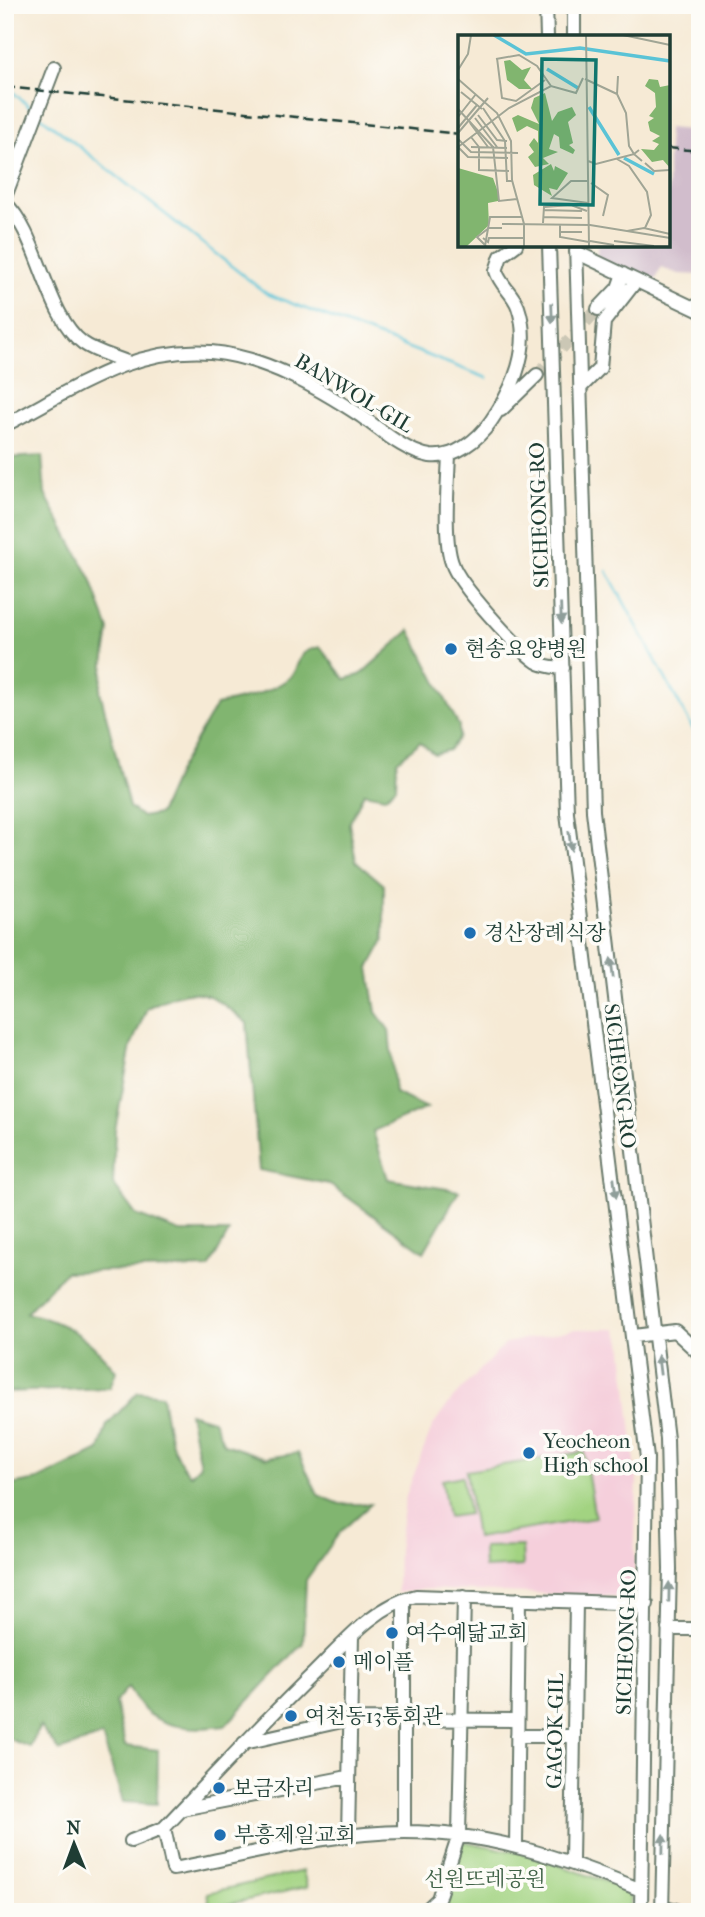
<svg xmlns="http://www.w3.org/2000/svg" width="705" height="1917" font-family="'IM FELL French Canon','Noto Serif KR',serif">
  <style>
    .built { fill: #f5cfdb }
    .industrial { fill: #d1bdcc }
    .green { fill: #a2d381; stroke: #60885a; stroke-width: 2 }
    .forest { fill: #81b56f; stroke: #507952; stroke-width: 2 }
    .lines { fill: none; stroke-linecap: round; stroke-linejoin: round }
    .stream { stroke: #5ac3d6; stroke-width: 2.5 }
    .minor-tunnel { stroke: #cbc7b5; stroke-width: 12; stroke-dasharray: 12 6; stroke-linecap: butt }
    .minor-casing { stroke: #6a7a6c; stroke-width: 16 }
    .minor { stroke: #fff; stroke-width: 12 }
    .rail { stroke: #1f3d34; stroke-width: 2.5; stroke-dasharray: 10 5; stroke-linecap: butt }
    .oneway { fill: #8f9e9a }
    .poi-dot { fill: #1f6fb2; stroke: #fdfcf7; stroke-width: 2.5 }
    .labels { text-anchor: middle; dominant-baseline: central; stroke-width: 7; stroke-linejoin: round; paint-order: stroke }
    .street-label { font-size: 21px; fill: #1f3d34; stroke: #fdfcf7 }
    .poi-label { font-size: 21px; fill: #1f3d34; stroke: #fdfcf7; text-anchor: start }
    .park-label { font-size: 21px; fill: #406247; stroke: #fdfcf7 }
    .inset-river { fill: none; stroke: #5ac3d6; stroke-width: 3.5 }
    .inset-road { fill: none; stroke: #a0a595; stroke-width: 2 }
    .view { fill: #0f766e; fill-opacity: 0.15; stroke: #0f766e; stroke-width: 3.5 }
    .inset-edge { fill: none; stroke: #1f3d34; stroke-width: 3.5 }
  </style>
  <rect width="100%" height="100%" fill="#fdfcf7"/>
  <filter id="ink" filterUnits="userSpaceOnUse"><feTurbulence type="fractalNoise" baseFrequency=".0143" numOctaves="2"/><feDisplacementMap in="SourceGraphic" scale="14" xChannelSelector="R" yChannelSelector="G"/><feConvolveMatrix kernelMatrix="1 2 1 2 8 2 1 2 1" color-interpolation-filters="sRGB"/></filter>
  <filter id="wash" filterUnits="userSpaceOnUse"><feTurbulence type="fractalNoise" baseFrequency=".00686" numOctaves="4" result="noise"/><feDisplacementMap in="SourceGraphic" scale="28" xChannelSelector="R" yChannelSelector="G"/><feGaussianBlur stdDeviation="1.57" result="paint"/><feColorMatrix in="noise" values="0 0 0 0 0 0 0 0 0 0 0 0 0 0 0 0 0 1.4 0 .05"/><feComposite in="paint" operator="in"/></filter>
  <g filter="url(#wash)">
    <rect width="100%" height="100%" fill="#f6ead5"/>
    <!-- built -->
    <path class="built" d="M576,1329H616L622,1341L637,1480L633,1597L421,1589L397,1593L398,1549L406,1495L433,1425L453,1398L506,1343Z"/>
    <!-- industrial -->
    <path class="industrial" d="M668,128L700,131V275L679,274L661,268L653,285L597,257V245H668Z"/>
    <!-- green -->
    <path class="green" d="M584,1452L595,1518L476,1538L466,1471Z
      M462,1476L469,1514L448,1517L442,1480Z
      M522,1546L523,1566L484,1568L483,1547Z
      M462,1841L531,1855L624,1888L631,1898L630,1912H430Z
      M303,1871L307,1887L210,1908L207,1893Z"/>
    <!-- forest -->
    <path class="forest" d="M42,456L45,494L91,579L109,630L100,691L129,807L142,817L159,814L179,769L216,705C241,699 267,694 288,679C304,667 290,653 320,647L345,679L360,675L410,630L459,726V737L449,750L434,754L420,742L397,761L396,787L385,797L364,793L349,824L356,861L384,885V940L369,968L376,1012L389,1030L395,1093L427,1108L373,1131L388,1179L459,1191L424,1252L329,1184L259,1170L247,1023C205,989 198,983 147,1008L131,1046L115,1130L113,1184L136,1215L180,1232H229L209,1268L65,1272L26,1313C67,1322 91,1339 116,1371L110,1388L5,1392V458Z
      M138,1392L162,1395C166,1424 170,1453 190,1475L200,1465L189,1413L213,1420L224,1444L266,1458L298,1453L318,1495L340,1504H371L340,1532L306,1580L303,1643L225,1726C199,1729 171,1730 149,1714C140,1708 134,1695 128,1687L115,1702L125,1746L158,1750L157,1804L123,1802L102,1736L59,1751L40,1726L30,1747L6,1738L5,1735V1486L38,1480L99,1450L107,1425Z"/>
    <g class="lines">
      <!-- stream -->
      <path class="stream" d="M5,85L34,111
        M39,115L267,294L487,378
        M607,571L700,742"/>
    </g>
  </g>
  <g filter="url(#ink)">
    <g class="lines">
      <!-- minor-tunnel -->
      <path class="minor-tunnel" d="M537,375L598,309"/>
      <defs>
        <path id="minor" d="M546,5L547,37
          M574,5V37
          M5,197L54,68
          M5,203C39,234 46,316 83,343C95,352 113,356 127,362
          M549,245L567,813L647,1458L641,1912
          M576,245L593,811L667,1439L670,1569L662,1912
          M576,252L700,311
          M598,309L618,288L623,274
          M580,388L600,368L604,322L636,281
          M501,410L537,375
          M5,425C73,390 132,346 211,352C265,357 317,387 361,416C381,430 405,452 430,456C454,459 478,440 491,421C514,388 532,348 518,307C513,293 500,285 496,271L501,256L516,245
          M449,455C448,481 443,539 452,563C458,584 518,649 537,662C545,667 554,667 563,668
          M634,1336L675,1331L700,1354
          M668,1629H700
          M517,1736H574
          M244,1743L351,1719L517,1720
          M182,1809L348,1777
          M404,1832V1600
          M348,1836L352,1636
          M131,1841L164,1828
          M516,1846L519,1599
          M572,1862L576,1602
          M641,1890C566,1859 488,1832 405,1832C328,1832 249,1855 173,1869L164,1828C214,1776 262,1723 314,1673C342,1646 375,1605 416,1596L647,1604
          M662,1906L683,1912
          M424,1912L438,1899L459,1835L464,1597"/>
      </defs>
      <!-- minor casing -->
      <use href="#minor" class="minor-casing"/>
      <!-- minor -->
      <use href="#minor" class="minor"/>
      <!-- rail -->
      <path class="rail" d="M5,87L460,134
        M668,148L700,151"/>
    </g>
    <!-- one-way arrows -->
    <defs><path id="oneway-solid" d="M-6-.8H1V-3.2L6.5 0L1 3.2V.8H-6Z" transform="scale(1.75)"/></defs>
    <g class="oneway">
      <use href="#oneway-solid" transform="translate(552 313) rotate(88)"/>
      <use href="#oneway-solid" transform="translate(561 614) rotate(88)"/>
      <use href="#oneway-solid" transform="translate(570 841) rotate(83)"/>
      <use href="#oneway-solid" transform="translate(612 968) rotate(-97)"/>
      <use href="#oneway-solid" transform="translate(615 1188) rotate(83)"/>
      <use href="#oneway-solid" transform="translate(659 1365) rotate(-97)"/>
      <use href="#oneway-solid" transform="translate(669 1592) rotate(-89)"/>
      <use href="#oneway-solid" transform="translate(663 1844) rotate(-89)"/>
    </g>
  </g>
  <!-- markers -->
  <g class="poi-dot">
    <circle cx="451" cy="649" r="7"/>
    <circle cx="470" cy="933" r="7"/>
    <circle cx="529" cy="1453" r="7"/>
    <circle cx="392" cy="1633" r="7"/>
    <circle cx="339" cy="1662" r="7"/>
    <circle cx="291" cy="1716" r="7"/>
    <circle cx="219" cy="1788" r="7"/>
    <circle cx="220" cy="1835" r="7"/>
  </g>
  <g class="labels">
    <!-- street labels -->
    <g class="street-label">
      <text transform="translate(354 393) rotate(31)">BANWOL-GIL</text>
      <text transform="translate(539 515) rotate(-92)">SICHEONG-RO</text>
      <text transform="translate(620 1076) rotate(83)">SICHEONG-RO</text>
      <text transform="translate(626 1642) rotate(-88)">SICHEONG-RO</text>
      <text transform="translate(555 1731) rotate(-89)">GAGOK-GIL</text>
    </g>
    <!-- poi labels -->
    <g class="poi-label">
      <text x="465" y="649">현송요양병원</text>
      <text x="484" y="933">경산장례식장</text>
      <text x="543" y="1441">Yeocheon<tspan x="543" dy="24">High school</tspan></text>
      <text x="406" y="1633">여수예닮교회</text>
      <text x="353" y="1662">메이플</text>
      <text x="305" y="1716">여천동13통회관</text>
      <text x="233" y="1788">보금자리</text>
      <text x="234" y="1835">부흥제일교회</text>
    </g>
    <!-- park labels -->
    <g class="park-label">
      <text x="485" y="1879">선원뜨레공원</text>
    </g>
  </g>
  <!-- overview -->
  <g transform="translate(458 35)">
    <rect width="212" height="212" fill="#f6ead5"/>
    <path d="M52,25L64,35L73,32L66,45L74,54H61L49,45L46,26ZM191,44L200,45L202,52L212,50V133L205,125L194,127L183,114L196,115L201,109L194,106L202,101L192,96L190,87L196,83L191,81L198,72L197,58L187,51ZM87,58L94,86L100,77L114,72L118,80L110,87L115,108L111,110L117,115L115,119L102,113L101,102L96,99L91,114L100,117L85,123L91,129L77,132L70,122L76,117L71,110L76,103L80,108V96L69,91L59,97L54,83L60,80L81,89L73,73L76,63ZM93,129L96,136L97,131L110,138L99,155L91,153L94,161L76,150L75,140ZM0,133L35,143L40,157V166L30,168L31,190L9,211H0Z" fill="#81b56f"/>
    <path class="inset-river" d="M36,0L68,19L122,13L212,26M89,34L120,53M131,72L161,120M166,123L196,139"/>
    <path class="inset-road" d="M128,0L131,211M165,0L212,10M39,23L44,63L58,66L87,45M38,24L61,20L79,31L93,51M0,35L10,19L13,0M160,41L159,59L168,78L171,111L176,119L181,115M0,44L39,78L53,106L54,145L66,189V211M127,44L159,59M3,57L24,74M25,73L47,106L49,146H55M0,74L35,112L41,166L59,164M20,80L39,105L49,106M0,82L18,59M17,83L39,112M12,88L30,112M0,93L19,70M0,98L30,63M13,102L21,112V135L51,136M0,104L13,117L60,118M13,112L49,113M50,123L10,122L0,112L51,73L93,51L118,58L125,43M159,124L171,131L189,157L193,180L187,193M130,126L138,129L176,119L184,126M187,128L196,136L212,135M133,148L150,160L145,181M130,168L94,163L113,146H131M85,175L124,176M85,182L124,183M85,188L86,172L113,170L129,176M44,189L132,190L212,203M102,190V202L131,207M169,196L186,193L212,199M102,197H124M25,203L30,207L31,203H66M132,206L156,210M156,206L196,211M27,211L32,182H65M28,211L19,202L31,193H44"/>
    <path class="view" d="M84,24L138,25L135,170L82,169Z"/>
    <rect width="212" height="212" class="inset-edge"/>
  </g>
  <!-- margin -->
  <rect width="705" height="1917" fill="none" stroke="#fdfcf7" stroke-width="28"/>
  <!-- north arrow -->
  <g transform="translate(74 1844) rotate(359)" stroke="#fdfcf7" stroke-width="5" paint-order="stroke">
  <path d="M0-5L12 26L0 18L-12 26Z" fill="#1f3d34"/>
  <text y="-10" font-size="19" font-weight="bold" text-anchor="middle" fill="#1f3d34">N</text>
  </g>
</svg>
